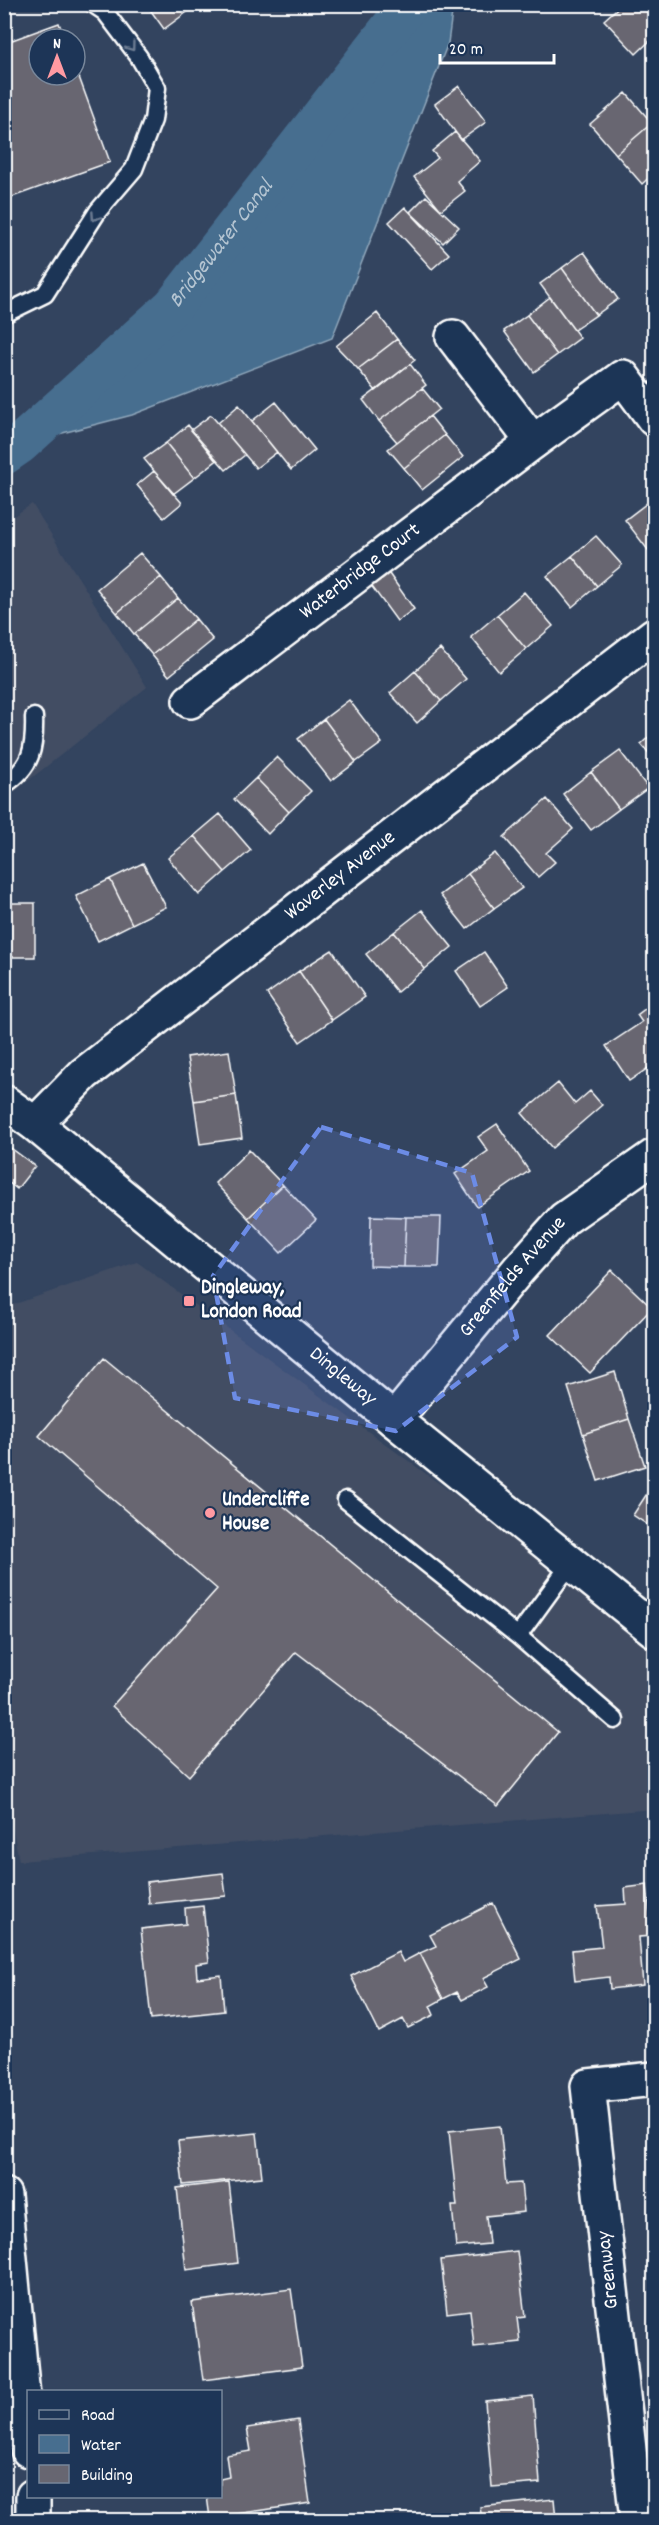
<svg xmlns="http://www.w3.org/2000/svg" width="659" height="2525" font-family="Dekko,sans-serif">
  <style>
    .built { fill: #434e64 }
    .water { fill: #476e8f; stroke: #91a8bc; stroke-width: 1.5 }
    .lines { fill: none; stroke-linecap: round; stroke-linejoin: round }
    .canal { stroke: #476e8f; stroke-width: 40 }
    .building { fill: #676671; stroke: #fff; stroke-width: 1.5 }
    .lane-casing { stroke: #fff; stroke-width: 21 }
    .street-casing { stroke: #fff; stroke-width: 38 }
    .highway-casing { stroke: #fff; stroke-width: 38 }
    .lane { stroke: #1d3557; stroke-width: 16 }
    .street { stroke: #1d3557; stroke-width: 33 }
    .highway { stroke: #1d3557; stroke-width: 33 }
    .oneway { stroke: #6c7c92 }
    .marked { fill: #6c8ce6; fill-opacity: 0.2; stroke: #6c8ce6; stroke-width: 4.5; stroke-dasharray: 12 8; stroke-linejoin: round }
    .poi-dot { fill: #ff9aa2; stroke: #1d3557; stroke-width: 2 }
    .labels { text-anchor: middle; dominant-baseline: central; stroke-width: 4.5; stroke-linejoin: round; paint-order: stroke }
    .street-label { font-size: 21px; fill: #fff; stroke: #1d3557 }
    .poi-label { font-size: 21px; font-weight: bold; fill: #fff; stroke: #1d3557; text-anchor: start }
    .water-label { font-size: 22px; font-style: italic; fill: #b5c5d2; stroke: #1d3557 }
  </style>
  <rect width="100%" height="100%" fill="#33445f"/>
  <filter id="ink" filterUnits="userSpaceOnUse"><feTurbulence type="fractalNoise" baseFrequency=".0167" numOctaves="2"/><feDisplacementMap in="SourceGraphic" scale="12" xChannelSelector="R" yChannelSelector="G"/><feConvolveMatrix kernelMatrix="1 2 1 2 8 2 1 2 1" color-interpolation-filters="sRGB"/></filter>
  <g filter="url(#ink)">
    <!-- built -->
    <path class="built" d="M32,504L147,687L5,799V522Z
      M137,1262L654,1641V1809L19,1861L4,1782V1308Z"/>
    <!-- water -->
    <path class="water" d="M409,5H453L448,43L332,338L132,415L20,444L173,306Z"/>
    <g class="lines">
      <!-- canal -->
      <path class="canal" id="s1" d="M4,455L20,444L173,306L409,4"/>
    </g>
    <!-- building -->
    <path class="building" d="M146,4H198L164,29Z
      M622,4H654V37L636,54L604,20Z
      M59,23L65,39H39V75H75V66L110,162L4,200V43Z
      M459,86L486,122L461,140L435,104Z
      M626,93L652,123L616,154L590,124Z
      M652,123L654,125V173L642,184L616,154Z
      M455,132L480,161L457,181L465,191L441,210L414,177L438,158L432,151Z
      M426,196L459,227L443,243L410,212Z
      M405,207L449,254L432,269L389,222Z
      M584,252L618,299L596,315L562,268Z
      M562,268L596,315L574,330L540,284Z
      M550,297L580,338L557,355L527,315Z
      M377,313L397,339L358,369L336,346Z
      M527,315L557,355L534,372L504,331Z
      M397,339L415,360L376,391L358,369Z
      M410,364L426,385L379,421L363,400Z
      M422,388L439,409L397,442L379,421Z
      M276,402L315,450L291,470L252,421Z
      M239,405L277,452L256,468L218,423Z
      M211,415L245,455L226,470L191,430Z
      M430,416L445,435L404,468L388,449Z
      M188,425L216,461L194,478L166,443Z
      M445,435L463,457L422,490L404,468Z
      M166,443L194,478L173,494L144,459Z
      M154,471L182,503L164,518L137,485Z
      M651,500L654,504V545L648,550L625,520Z
      M596,536L622,565L597,586L572,556Z
      M140,553L161,577L117,613L97,589Z
      M572,556L597,586L572,607L547,576Z
      M387,571L414,609L397,621L370,584Z
      M161,577L178,598L134,634L117,613Z
      M524,592L553,626L526,649L497,615Z
      M178,598L196,619L152,655L134,634Z
      M497,615L526,649L499,672L471,637Z
      M196,619L213,640L169,676L152,655Z
      M440,649L466,679L441,701L415,671Z
      M415,671L441,701L417,723L390,693Z
      M349,700L382,743L356,762L324,719Z
      M324,719L356,762L331,781L298,739Z
      M654,732V759L641,744Z
      M620,751L648,788L619,809L591,772Z
      M277,757L311,791L289,812L256,778Z
      M591,772L619,809L591,830L563,794Z
      M256,778L289,812L268,834L234,799Z
      M547,799L573,829L546,853L555,862L538,877L504,837Z
      M220,814L251,850L225,872L194,836Z
      M194,836L225,872L199,895L168,858Z
      M495,853L522,888L494,908L468,874Z
      M143,863L166,907L132,924L110,879Z
      M468,874L494,908L467,929L440,895Z
      M110,879L132,924L98,941L76,896Z
      M4,903H35V957H4Z
      M422,910L452,947L425,969L394,932Z
      M394,932L425,969L397,992L366,954Z
      M332,950L365,997L332,1020L299,971Z
      M484,952L508,987L480,1006L456,971Z
      M299,971L332,1020L300,1042L267,994Z
      M654,1002V1064L629,1081L606,1046L642,1022L637,1015Z
      M229,1051L236,1095L194,1101L187,1057Z
      M558,1083L575,1104L590,1091L602,1105L552,1148L522,1113Z
      M236,1095L242,1138L200,1144L194,1101Z
      M497,1124L529,1171L477,1207L455,1174L488,1151L478,1137Z
      M4,1143L35,1166L17,1189L4,1179Z
      M249,1150L283,1185L248,1218L215,1183Z
      M283,1185L316,1220L281,1253L248,1218Z
      M371,1216L406,1217L404,1267L370,1266Z
      M406,1217H441L439,1267H404Z
      M654,1219V1252H652Z
      M612,1270L652,1308L590,1373L550,1335Z
      M104,1358L558,1732L498,1806L296,1652L189,1776L112,1706L217,1589L39,1436Z
      M615,1372L629,1419L583,1434L568,1387Z
      M629,1419L645,1466L598,1481L583,1434Z
      M654,1483V1529L633,1515Z
      M223,1873L226,1896L149,1904L147,1882Z
      M647,1885L652,1936L639,1937L643,1985L610,1989L609,1977L575,1981L572,1950L602,1947L597,1906L626,1904L625,1888Z
      M652,1895H654V1925Z
      M493,1903L521,1959L483,1978L488,1987L462,2000L457,1992L443,1999L420,1953L436,1946L430,1935Z
      M203,1906L209,1962L196,1964L197,1978L221,1975L224,2011L151,2019L141,1929L186,1924L185,1908Z
      M398,1952L403,1962L420,1953L443,1999L430,2006L434,2015L408,2028L403,2019L379,2032L351,1976Z
      M500,2126L506,2184L521,2183L524,2212L486,2216L489,2244L456,2247L452,2206H457L449,2131Z
      M257,2133L262,2177L183,2185L178,2141Z
      M229,2182L238,2263L186,2270L177,2188Z
      M517,2251L525,2317L517,2318L520,2342L474,2347L470,2310L447,2313L441,2260Z
      M291,2289L302,2367L203,2380L192,2302Z
      M533,2396L540,2483L492,2487L485,2401Z
      M298,2420L310,2503L210,2518L207,2496H220V2479L229,2477L226,2455L251,2451L247,2428Z
      M554,2499L556,2520H482L480,2507Z"/>
    <g class="lines">
      <defs>
        <path id="lane" d="M4,314L45,294L98,211L134,169L153,120L157,88L139,57L105,12L93,4
          M4,785C32,767 35,748 34,717
          M346,1500L518,1636L615,1720
          M518,1636L571,1563"/>
        <g id="street">
          <path d="M453,337L533,442"/>
          <path id="s2" d="M190,701L533,442L623,377L654,419"/>
          <path id="s3" d="M4,1102L35,1124L394,1420L654,1630"/>
          <path id="s4" d="M35,1124L84,1074L654,635"/>
          <path id="s5" d="M394,1420L519,1269L564,1219L654,1156"/>
          <path d="M637,2520L588,2086L654,2079"/>
        </g>
        <path id="highway" d="M4,2195L28,2450
          M33,2496V2520"/>
      </defs>
      <!-- lane casing -->
      <use href="#lane" class="lane-casing"/>
      <!-- street casing -->
      <use href="#street" class="street-casing"/>
      <!-- highway casing -->
      <use href="#highway" class="highway-casing"/>
      <!-- lane -->
      <use href="#lane" class="lane"/>
      <!-- street -->
      <use href="#street" class="street"/>
      <!-- highway -->
      <use href="#highway" class="highway"/>
    </g>
    <!-- one-way arrows -->
    <defs><path id="oneway-chevron" d="M-2-3.5L2.5 0L-2 3.5" fill="none" stroke-width="1.6" stroke-linecap="round" stroke-linejoin="round" transform="scale(1.5)"/></defs>
    <g class="oneway">
      <use href="#oneway-chevron" transform="translate(131 47) rotate(54)"/>
      <use href="#oneway-chevron" transform="translate(95 217) rotate(124)"/>
    </g>
  </g>
  <!-- marked area -->
  <path class="marked" d="M321,1127L472,1173L517,1337L396,1431L235,1398L213,1276Z"/>
  <!-- markers -->
  <g class="poi-dot">
    <rect x="183" y="1295" width="12" height="12" rx="3"/>
    <circle cx="210" cy="1513" r="6"/>
  </g>
  <g class="labels">
    <!-- street labels -->
    <g class="street-label">
      <text stroke="none"><textPath href="#s2" startOffset="214">Waterbridge Court</textPath></text>
      <text stroke="none"><textPath href="#s4" startOffset="394">Waverley Avenue</textPath></text>
      <text stroke="none"><textPath href="#s5" startOffset="186">Greenfields Avenue</textPath></text>
      <text stroke="none"><textPath href="#s3" startOffset="436">Dingleway</textPath></text>
      <text transform="translate(609 2270) rotate(-96)">Greenway</text>
    </g>
    <!-- poi labels -->
    <g class="poi-label">
      <text x="201" y="1289">Dingleway,<tspan x="201" dy="24">London Road</tspan></text>
      <text x="222" y="1501">Undercliffe<tspan x="222" dy="24">House</tspan></text>
    </g>
    <!-- water labels -->
    <g class="water-label">
      <text stroke="none"><textPath href="#s1" startOffset="304">Bridgewater Canal</textPath></text>
    </g>
  </g>
  <!-- margin -->
  <rect width="659" height="2525" fill="none" stroke="#1d3557" stroke-width="24"/>
  <rect x="12" y="12" width="635" height="2501" fill="none" stroke="#fff" stroke-width="2" filter="url(#ink)"/>
  <!-- legend -->
  <rect x="27" y="2390" width="195" height="108" fill="#1d3557" stroke="#77869a" stroke-width="1.5"/>
  <rect x="39" y="2410" width="30" height="9" fill="#1d3557" stroke="#77869a" stroke-width="1.5"/>
  <text x="81" y="2420" font-size="18" fill="#ffffff">Road</text>
  <rect x="39" y="2435" width="30" height="18" fill="#476e8f" stroke="#77869a" stroke-width="1.5"/>
  <text x="81" y="2450" font-size="18" fill="#ffffff">Water</text>
  <rect x="39" y="2465" width="30" height="18" fill="#676671" stroke="#77869a" stroke-width="1.5"/>
  <text x="81" y="2480" font-size="18" fill="#ffffff">Building</text>
  <!-- north arrow -->
  <g transform="translate(57 57)"><circle r="28" fill="#1d3557" stroke="#77869a" stroke-width="1.5"/>
  <path d="M0-4.5L10 22L0 15L-10 22Z" fill="#ff9aa2"/>
  <text y="-9" font-size="16" font-weight="bold" text-anchor="middle" fill="#ffffff">N</text>
  </g>
  <!-- scale -->
  <path d="M440 54v9h114v-9" fill="none" stroke="#ffffff" stroke-width="3"/>
  <text x="449" y="54" font-size="18" fill="#ffffff" stroke="#1d3557" stroke-width="4.5" paint-order="stroke">20 m</text>
</svg>
